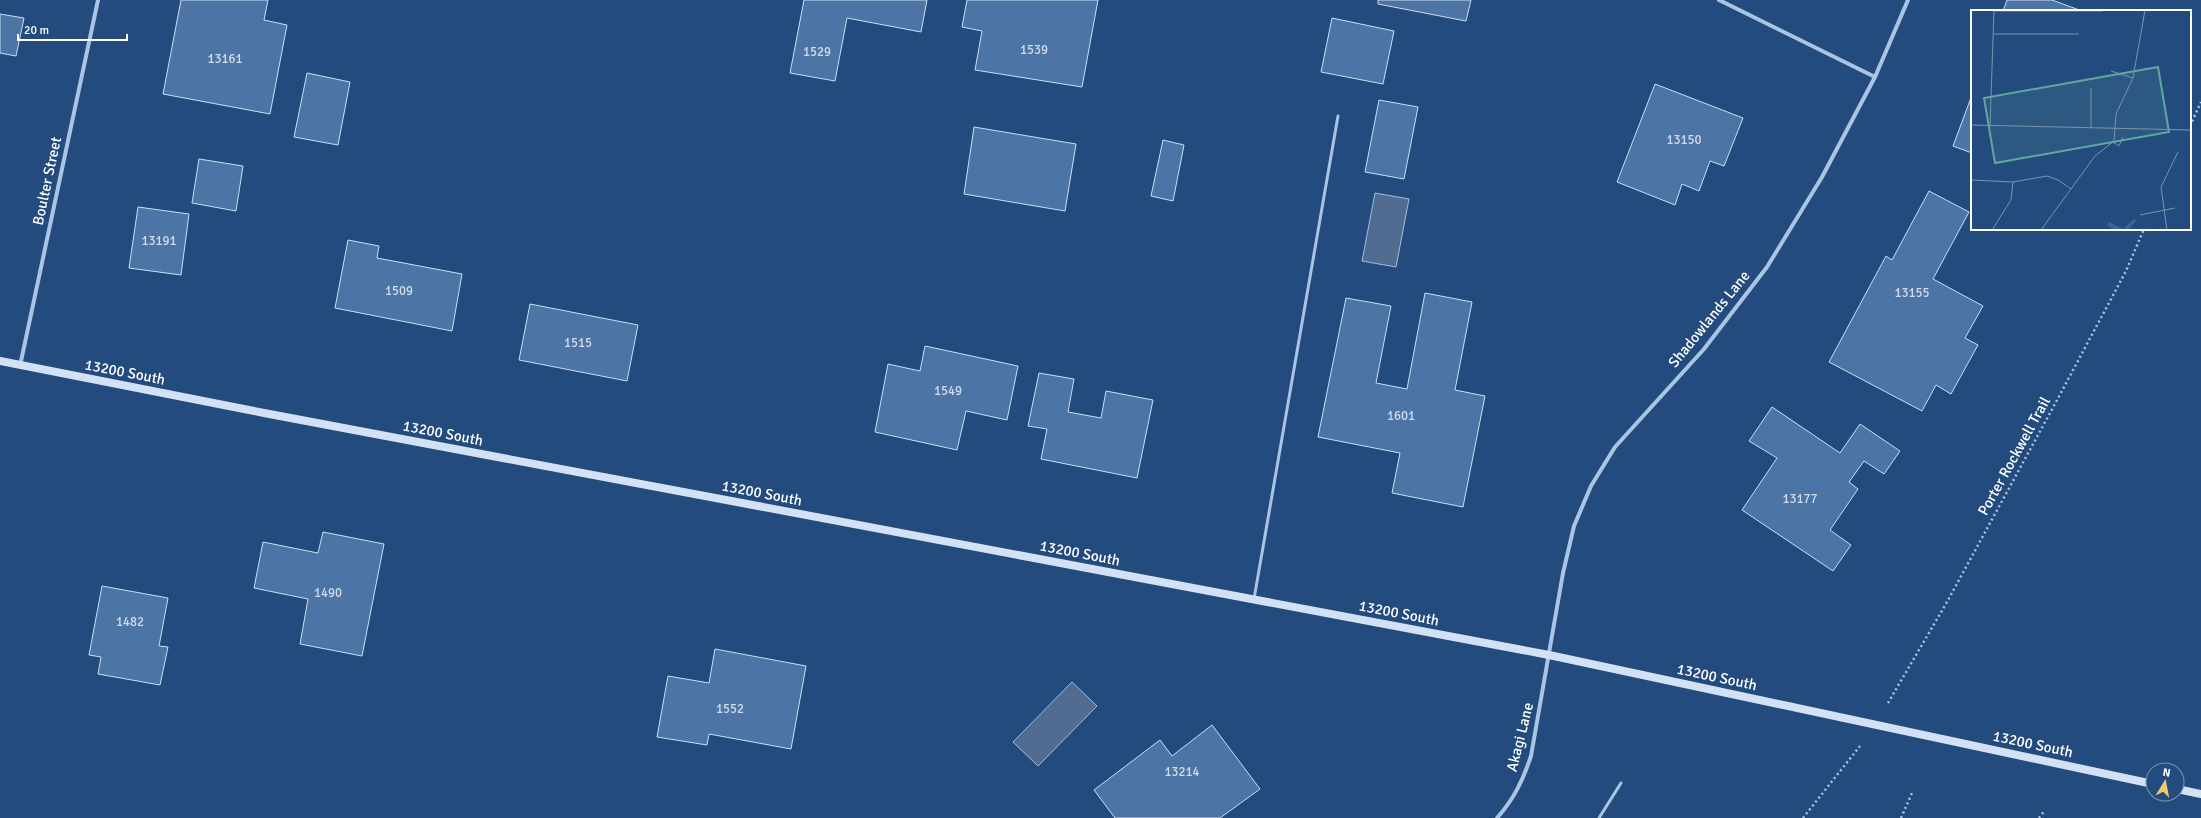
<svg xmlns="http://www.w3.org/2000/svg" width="2201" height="818" font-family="Signika,sans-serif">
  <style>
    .water { fill: #516c90; stroke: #9dbfe6 }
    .building { fill: #4c75a6; stroke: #ccdef4 }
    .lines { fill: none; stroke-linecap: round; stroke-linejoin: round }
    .path { stroke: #a9c4e5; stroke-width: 2.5; stroke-dasharray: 2 3; stroke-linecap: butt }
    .lane { stroke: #a9c4e5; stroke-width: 3 }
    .street { stroke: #a9c4e5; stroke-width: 4 }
    .secondary { stroke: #d2e1f5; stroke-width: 8 }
    .labels { text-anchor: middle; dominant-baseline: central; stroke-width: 3; stroke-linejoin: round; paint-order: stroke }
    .number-label { font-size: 13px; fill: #d2dce9 }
    .street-label { font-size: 15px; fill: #fff; stroke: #244b7d }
    .inset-road { fill: none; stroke: #7c93b1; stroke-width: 1 }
    .view { fill: #63a6a1; fill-opacity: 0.15; stroke: #63a6a1; stroke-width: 2 }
    .inset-edge { fill: none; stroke: #fff; stroke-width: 2 }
  </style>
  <rect width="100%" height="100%" fill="#244b7d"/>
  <!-- water -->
  <path class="water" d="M1375,193L1409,199L1396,267L1362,261Z
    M1072,682L1097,706L1038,766L1013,742Z"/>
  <!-- building -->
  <path class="building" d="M181,0H268L264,20L287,25L270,114L163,94Z
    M804,0H927L921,32L847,18L835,81L790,73Z
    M967,0H1098L1082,87L975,70L982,31L962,27Z
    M1378,0H1471L1466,21L1378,4Z
    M2007,0H2052L2082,11H2003Z
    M0,14L24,18L16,56L0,53Z
    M1332,18L1394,31L1383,84L1321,72Z
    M307,73L350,82L338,145L294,137Z
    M1655,84L1743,118L1724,166L1710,161L1699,191L1682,184L1675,205L1617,182Z
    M1972,95V153L1953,146Z
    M1379,100L1418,107L1404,179L1365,172Z
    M974,127L1076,144L1065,211L964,194Z
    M1163,140L1184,145L1173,201L1151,196Z
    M199,159L243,166L236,211L192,203Z
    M1929,191L1969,212L1933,279L1983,306L1965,338L1978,345L1951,394L1936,385L1922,411L1829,362L1886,256L1892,260Z
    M138,207L189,214L181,275L129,268Z
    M348,240L379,246L377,258L462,274L452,331L335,308Z
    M1425,293L1472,302L1455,390L1485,396L1463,507L1392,493L1400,453L1318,437L1346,298L1391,306L1376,383L1407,389Z
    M530,304L638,325L627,381L519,360Z
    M925,346L1018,366L1007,420L966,411L957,450L875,432L888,364L920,371Z
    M1039,373L1074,379L1068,412L1101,418L1106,391L1153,400L1137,478L1041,459L1047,429L1028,426Z
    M1772,407L1840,453L1860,424L1900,451L1884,474L1864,461L1849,482L1858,489L1830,530L1851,545L1833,571L1742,510L1777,458L1749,441Z
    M323,532L384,544L362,656L300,644L308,599L254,588L263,542L318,553Z
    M102,586L168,598L159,646L168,647L160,685L98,674L101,657L89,655Z
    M715,649L806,666L791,749L709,734L707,745L657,737L668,676L709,683Z
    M1212,725L1260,789L1220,818H1115L1094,790L1160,740L1172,756Z"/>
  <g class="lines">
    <!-- path -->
    <path class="path" d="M2190,126L2201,102
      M1888,703L1947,602L2056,402L2126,271L2144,229
      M1803,818L1860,746
      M1901,818L1912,793
      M2039,818L2045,810"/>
    <!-- lane -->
    <path class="lane" d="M1254,599L1338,116
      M1599,818L1621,783"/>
    <!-- street -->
    <path class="street" d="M1719,0L1875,77
      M20,366L98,0
      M1497,818C1514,799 1523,780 1531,756L1563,573L1574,526L1591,486L1615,447L1704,349L1767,267L1822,177L1875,77L1908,0"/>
    <!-- secondary -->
    <path class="secondary" d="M0,361L264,413L1549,655L2153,784
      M2177,789L2201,794"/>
  </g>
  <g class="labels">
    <!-- number labels -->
    <g class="number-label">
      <text x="1034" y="50">1539</text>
      <text x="817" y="52">1529</text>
      <text x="225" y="59">13161</text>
      <text x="1684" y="140">13150</text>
      <text x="159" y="241">13191</text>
      <text x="399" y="291">1509</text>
      <text x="1912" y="293">13155</text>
      <text x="578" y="343">1515</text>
      <text x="948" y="391">1549</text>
      <text x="1401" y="416">1601</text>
      <text x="1800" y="499">13177</text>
      <text x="328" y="593">1490</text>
      <text x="130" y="622">1482</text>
      <text x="730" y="709">1552</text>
      <text x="1182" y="772">13214</text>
    </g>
    <!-- street labels -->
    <g class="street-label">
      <text transform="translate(47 181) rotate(-78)">Boulter Street</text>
      <text transform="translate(1709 319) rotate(-51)">Shadowlands Lane</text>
      <text transform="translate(125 372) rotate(11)">13200 South</text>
      <text transform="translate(443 433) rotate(11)">13200 South</text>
      <text transform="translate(2014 456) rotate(-61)">Porter Rockwell Trail</text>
      <text transform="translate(762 493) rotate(11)">13200 South</text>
      <text transform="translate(1080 553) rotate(11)">13200 South</text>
      <text transform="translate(1399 613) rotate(11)">13200 South</text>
      <text transform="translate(1717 677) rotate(12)">13200 South</text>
      <text transform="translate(1520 737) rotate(-76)">Akagi Lane</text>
      <text transform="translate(2033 744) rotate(12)">13200 South</text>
    </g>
  </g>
  <!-- overview -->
  <g transform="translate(1971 10)">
    <rect width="220" height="220" fill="#244b7d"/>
    <path d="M163,209L165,211L157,220H143L136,215L138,212L152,219Z" fill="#38659a"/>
    <path class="inset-road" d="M23,1H131M23,24H108M140,61L162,68M120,78V118M0,115L220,120M19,117L23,0M142,132L148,136L152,127M0,170L42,172L76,166L87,170L100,179M169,205L204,198M21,220L40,190L42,172M70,220L124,146L143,131L145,104L162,68L174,0M196,220L190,177L207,142"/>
    <path class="view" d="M187,57L198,122L24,153L13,88Z"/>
    <rect width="220" height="220" class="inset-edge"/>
  </g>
  <!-- north arrow -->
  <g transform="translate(2165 782) rotate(10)"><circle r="19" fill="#244b7d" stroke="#7c93b1"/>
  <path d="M0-3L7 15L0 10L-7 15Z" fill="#efc96d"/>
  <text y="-6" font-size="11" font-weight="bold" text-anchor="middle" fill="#ffffff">N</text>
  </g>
  <!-- scale -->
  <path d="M18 34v6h109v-6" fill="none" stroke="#ffffff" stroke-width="2"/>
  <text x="24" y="34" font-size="12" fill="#ffffff" stroke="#244b7d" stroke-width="3" paint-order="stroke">20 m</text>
</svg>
